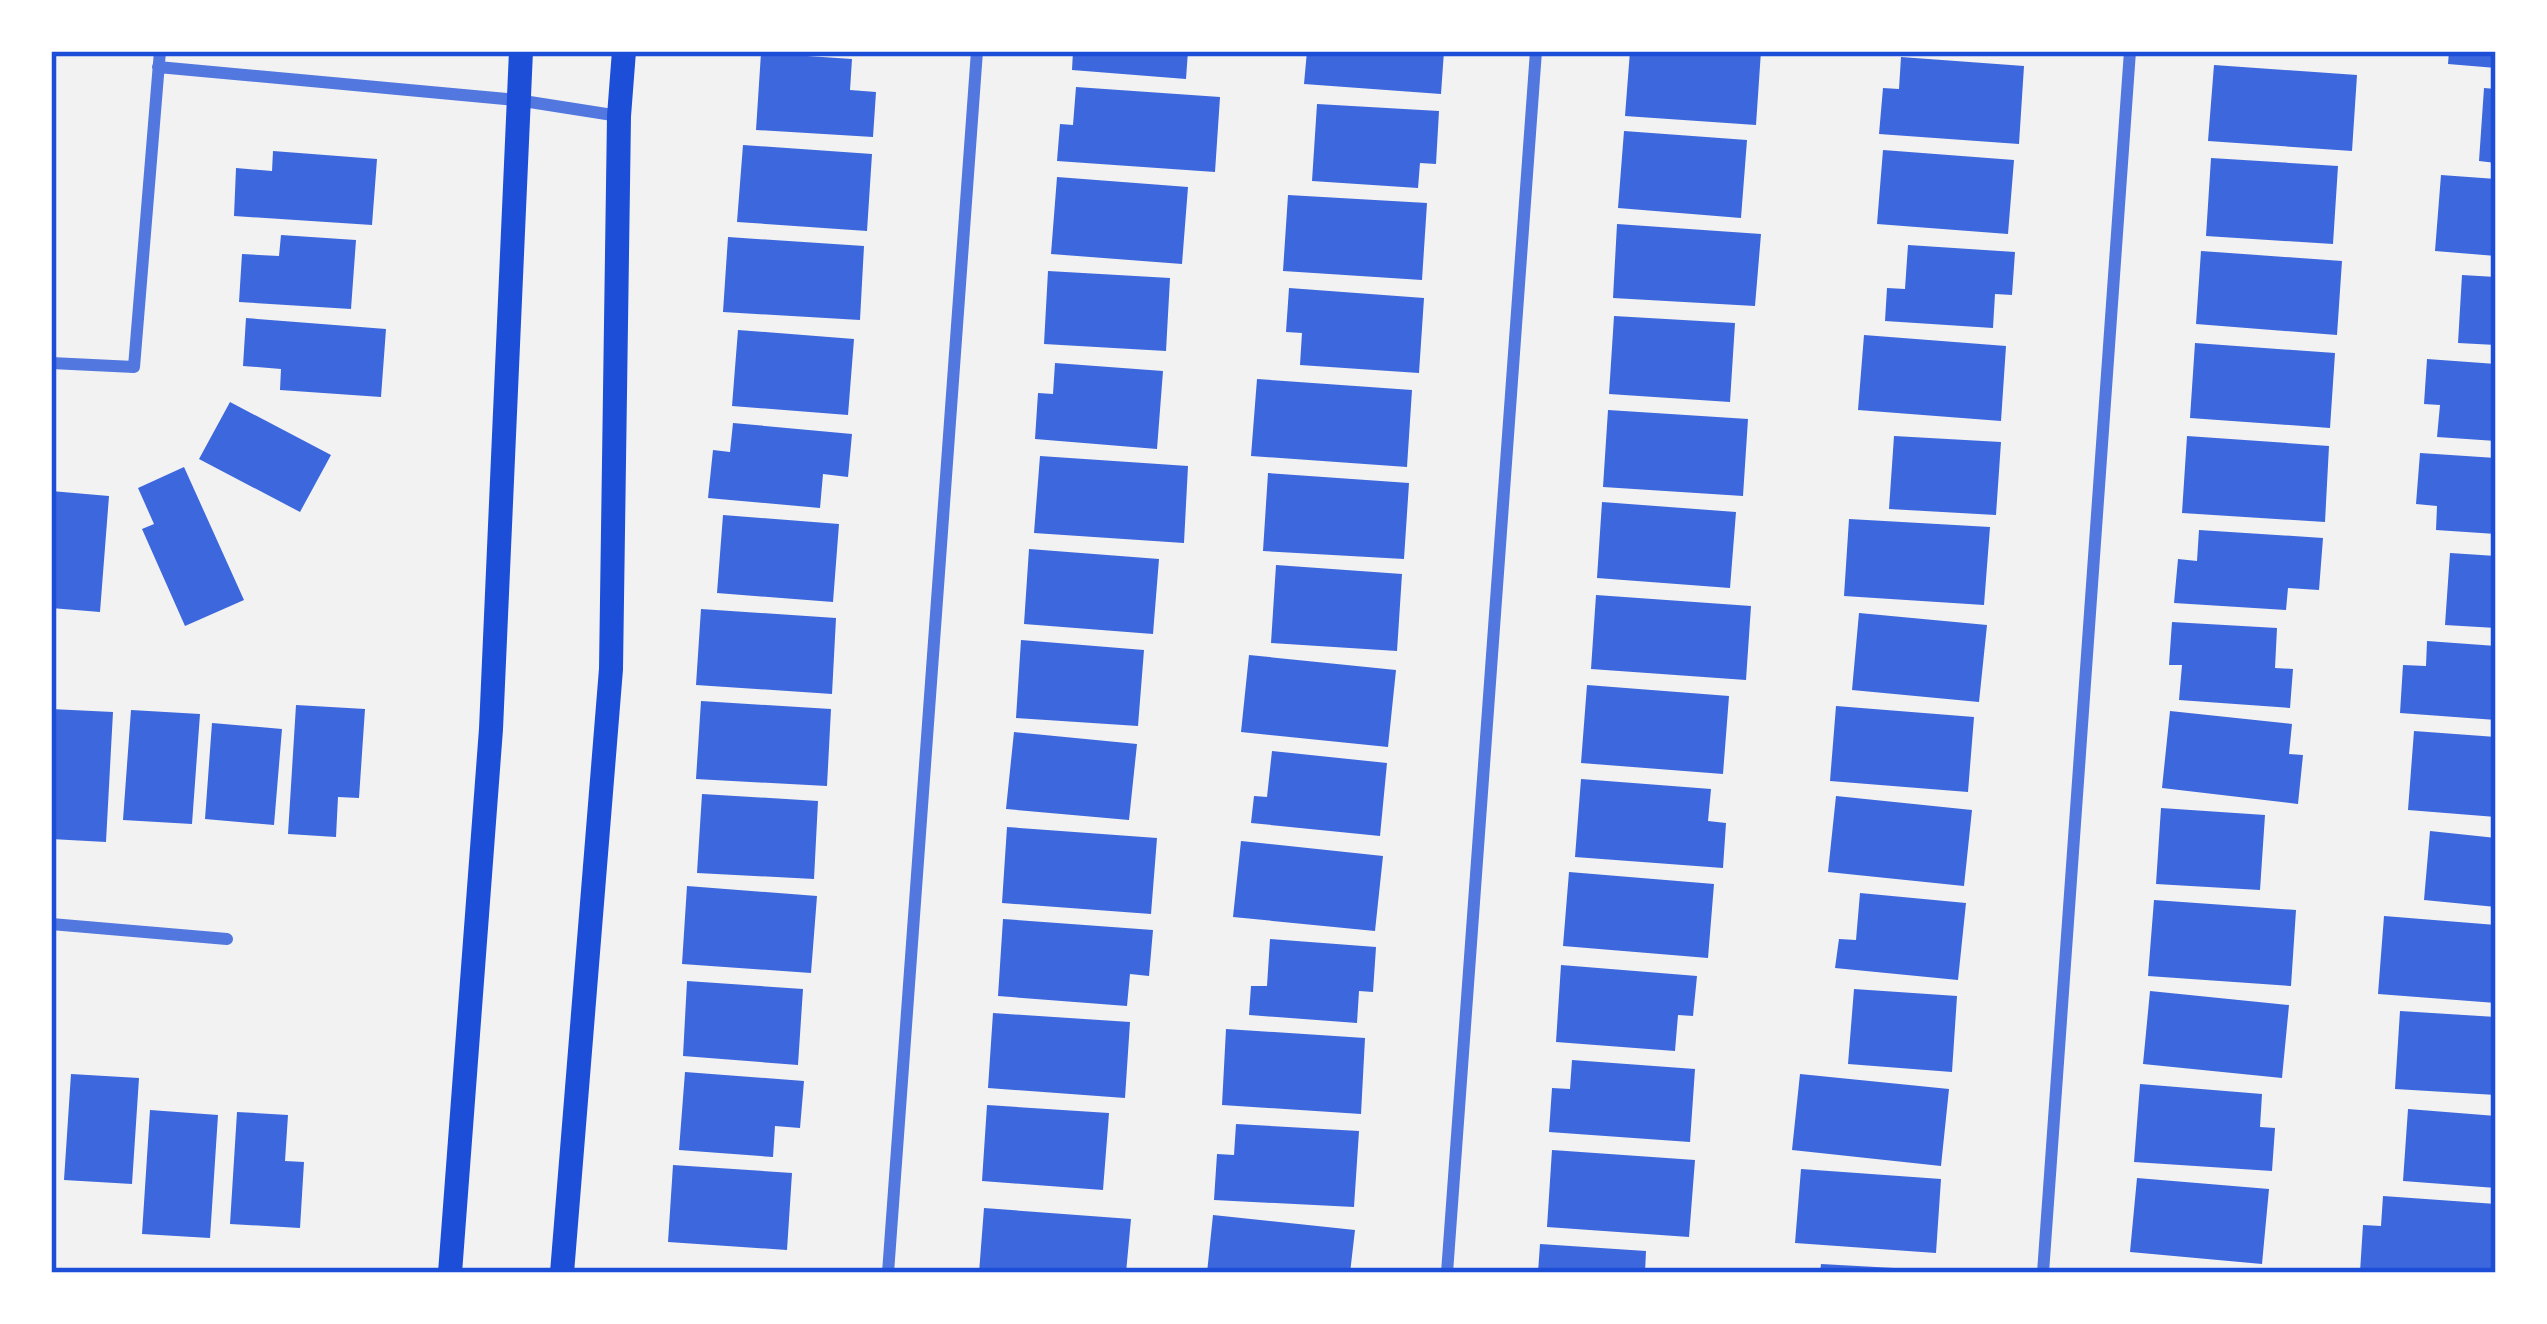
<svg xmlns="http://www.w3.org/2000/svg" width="2547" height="1324" font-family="Overpass,sans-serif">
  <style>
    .building { fill: #3d67dc }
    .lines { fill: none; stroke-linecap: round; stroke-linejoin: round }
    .minor { stroke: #5277de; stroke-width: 12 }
    .secondary { stroke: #1d4ed8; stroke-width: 24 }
    .neatline { fill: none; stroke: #1d4ed8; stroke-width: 4.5 }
  </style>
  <rect width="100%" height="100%" fill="#f2f2f2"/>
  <!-- building -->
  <path class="building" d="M1073,51H1188L1186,79L1072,70Z
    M1307,51H1444L1441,94L1304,84Z
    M1630,51H1761L1756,125L1625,116Z
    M2449,51H2496V68L2448,64Z
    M761,53L852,59L850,90L876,92L873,137L756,130Z
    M1901,57L2024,66L2019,144L1879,134L1883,88L1899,89Z
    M2214,65L2357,75L2352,151L2208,141Z
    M1076,87L1220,97L1215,172L1057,161L1060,124L1073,125Z
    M2484,88L2496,89V163L2479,161Z
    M1317,104L1439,111L1436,164L1420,163L1418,188L1312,181Z
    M1624,131L1747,140L1741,218L1618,208Z
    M743,145L872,154L867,231L737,222Z
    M1883,150L2014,160L2008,234L1877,224Z
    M273,151L377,159L372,225L234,216L236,168L272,171Z
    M2211,158L2338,166L2333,244L2206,236Z
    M2441,175L2496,179V256L2435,251Z
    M1057,177L1188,187L1182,264L1051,254Z
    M1288,195L1427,203L1422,280L1283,271Z
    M1617,224L1761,234L1755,306L1613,298Z
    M281,235L356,240L351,309L239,302L242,254L279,256Z
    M728,237L864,246L860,320L723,312Z
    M1908,245L2015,252L2012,295L1995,294L1993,328L1885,321L1887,288L1905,289Z
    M2201,251L2342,261L2337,335L2196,324Z
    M1048,271L1170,278L1166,351L1044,344Z
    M2462,275L2496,277V345L2458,343Z
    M1289,288L1424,298L1419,373L1300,365L1302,333L1286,332Z
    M1614,316L1735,323L1730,402L1609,394Z
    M246,318L386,329L381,397L280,390L281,369L243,366Z
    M738,330L854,339L848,415L732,406Z
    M1864,335L2006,346L2001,421L1858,410Z
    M2195,343L2335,353L2330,428L2190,418Z
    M2427,359L2496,364V441L2437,437L2440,405L2424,404Z
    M1055,363L1163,371L1157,449L1035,439L1038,393L1053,394Z
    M1257,379L1412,390L1407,467L1251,456Z
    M230,402L331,455L300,512L199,459Z
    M1608,410L1748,419L1743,496L1603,487Z
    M733,423L852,434L848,477L823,474L820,508L708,498L713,450L730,452Z
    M1894,436L2001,442L1996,515L1889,509Z
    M2187,436L2329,446L2325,522L2182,513Z
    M2420,453L2496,458V534L2436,530L2437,506L2416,504Z
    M1040,456L1188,466L1184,543L1034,533Z
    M184,467L244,600L185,626L142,529L154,524L138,488Z
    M1268,473L1409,483L1404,559L1263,551Z
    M51,491L109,496L100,612L51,608Z
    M1602,502L1736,512L1730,588L1597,578Z
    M723,515L839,524L833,602L717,593Z
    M1849,519L1990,527L1984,605L1844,596Z
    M2199,530L2323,538L2319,590L2288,588L2286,610L2174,603L2178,559L2197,561Z
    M1029,549L1159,559L1153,634L1024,624Z
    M2450,553L2496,556V628L2445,625Z
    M1276,565L1402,574L1397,651L1271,643Z
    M1596,595L1751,606L1746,680L1591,669Z
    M701,609L836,618L832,694L696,685Z
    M1859,613L1987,625L1979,702L1852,690Z
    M2172,622L2277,628L2275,668L2293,669L2290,708L2179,700L2182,665H2169Z
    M1021,640L1144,650L1138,726L1016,718Z
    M2427,641L2496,646V720L2400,713L2403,665L2426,666Z
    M1249,655L1396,670L1388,747L1241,732Z
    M1587,685L1729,696L1723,774L1581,763Z
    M701,701L831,709L827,786L696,779Z
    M296,705L365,709L359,798L338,797L336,837L288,834Z
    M1836,706L1974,717L1968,792L1830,781Z
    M51,709L113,712L106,842L51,839Z
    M131,710L200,714L192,824L123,820Z
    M2170,711L2292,724L2289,754L2303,755L2298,804L2162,788Z
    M212,723L282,729L274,825L205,819Z
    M2414,731L2496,737V817L2408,810Z
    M1014,732L1137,744L1129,820L1006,809Z
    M1272,751L1387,763L1380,836L1251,823L1254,796L1267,797Z
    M1581,779L1711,789L1708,821L1726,823L1723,868L1575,857Z
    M702,794L818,801L814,879L697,873Z
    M1836,796L1972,810L1964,886L1828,872Z
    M2161,808L2265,815L2260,890L2156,884Z
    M1007,827L1157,838L1151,914L1002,903Z
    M2430,831L2496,838V907L2424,900Z
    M1241,841L1383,856L1375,931L1233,917Z
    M1569,872L1714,884L1708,958L1563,946Z
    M687,886L817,896L811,973L682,964Z
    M1860,893L1966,903L1958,980L1835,968L1839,939L1856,940Z
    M2154,900L2296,910L2291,986L2148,976Z
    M2384,916L2496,925V1003L2378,994Z
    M1003,919L1153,930L1149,976L1130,974L1127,1006L998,996Z
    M1270,939L1376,947L1373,992L1359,991L1357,1023L1249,1015L1251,986H1267Z
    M1561,965L1697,976L1693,1016L1678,1015L1675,1051L1556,1042Z
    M687,981L803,989L798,1065L683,1056Z
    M1854,989L1957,996L1952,1072L1848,1064Z
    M2150,991L2289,1005L2282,1078L2143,1064Z
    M2400,1011L2496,1017V1095L2395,1089Z
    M993,1013L1130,1022L1125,1098L988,1088Z
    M1226,1029L1365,1038L1361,1114L1222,1105Z
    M1572,1060L1695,1069L1690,1142L1549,1132L1552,1088L1570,1089Z
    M685,1072L804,1081L800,1128L775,1126L773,1157L679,1150Z
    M71,1074L139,1078L132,1184L64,1180Z
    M1800,1074L1949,1089L1941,1166L1792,1150Z
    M2140,1084L2262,1094L2260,1127L2275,1128L2272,1171L2134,1162Z
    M987,1105L1109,1113L1103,1190L982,1181Z
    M2408,1109L2496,1116V1188L2403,1181Z
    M150,1110L218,1115L210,1238L142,1234Z
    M237,1112L288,1115L285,1161L304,1162L300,1228L230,1224Z
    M1236,1124L1359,1131L1354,1207L1214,1200L1217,1154L1234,1155Z
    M1552,1150L1695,1160L1689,1237L1547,1227Z
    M673,1165L792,1173L787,1250L668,1242Z
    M1801,1169L1941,1179L1936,1253L1795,1243Z
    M2137,1178L2269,1189L2262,1264L2130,1252Z
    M2383,1196L2496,1204V1273L2360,1272L2363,1225L2381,1226Z
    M984,1208L1131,1219L1126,1273H979Z
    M1213,1215L1355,1230L1350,1273H1207Z
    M1540,1244L1646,1251L1645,1273H1538Z
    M1821,1264L1912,1269L1911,1273H1820Z"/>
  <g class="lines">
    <!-- minor -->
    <path class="minor" d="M158,67L517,100L619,116
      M51,363L134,367L160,51
      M51,924L227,939
      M888,1273L977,51
      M1447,1273L1536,51
      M2043,1273L2130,51"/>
    <!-- secondary -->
    <path class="secondary" d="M450,1273L491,729L521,51
      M562,1273L611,669L619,116L624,51"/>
  </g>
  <!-- border -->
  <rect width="2547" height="1324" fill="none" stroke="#ffffff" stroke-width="108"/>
  <rect x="54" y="54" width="2439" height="1216" class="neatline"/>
</svg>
